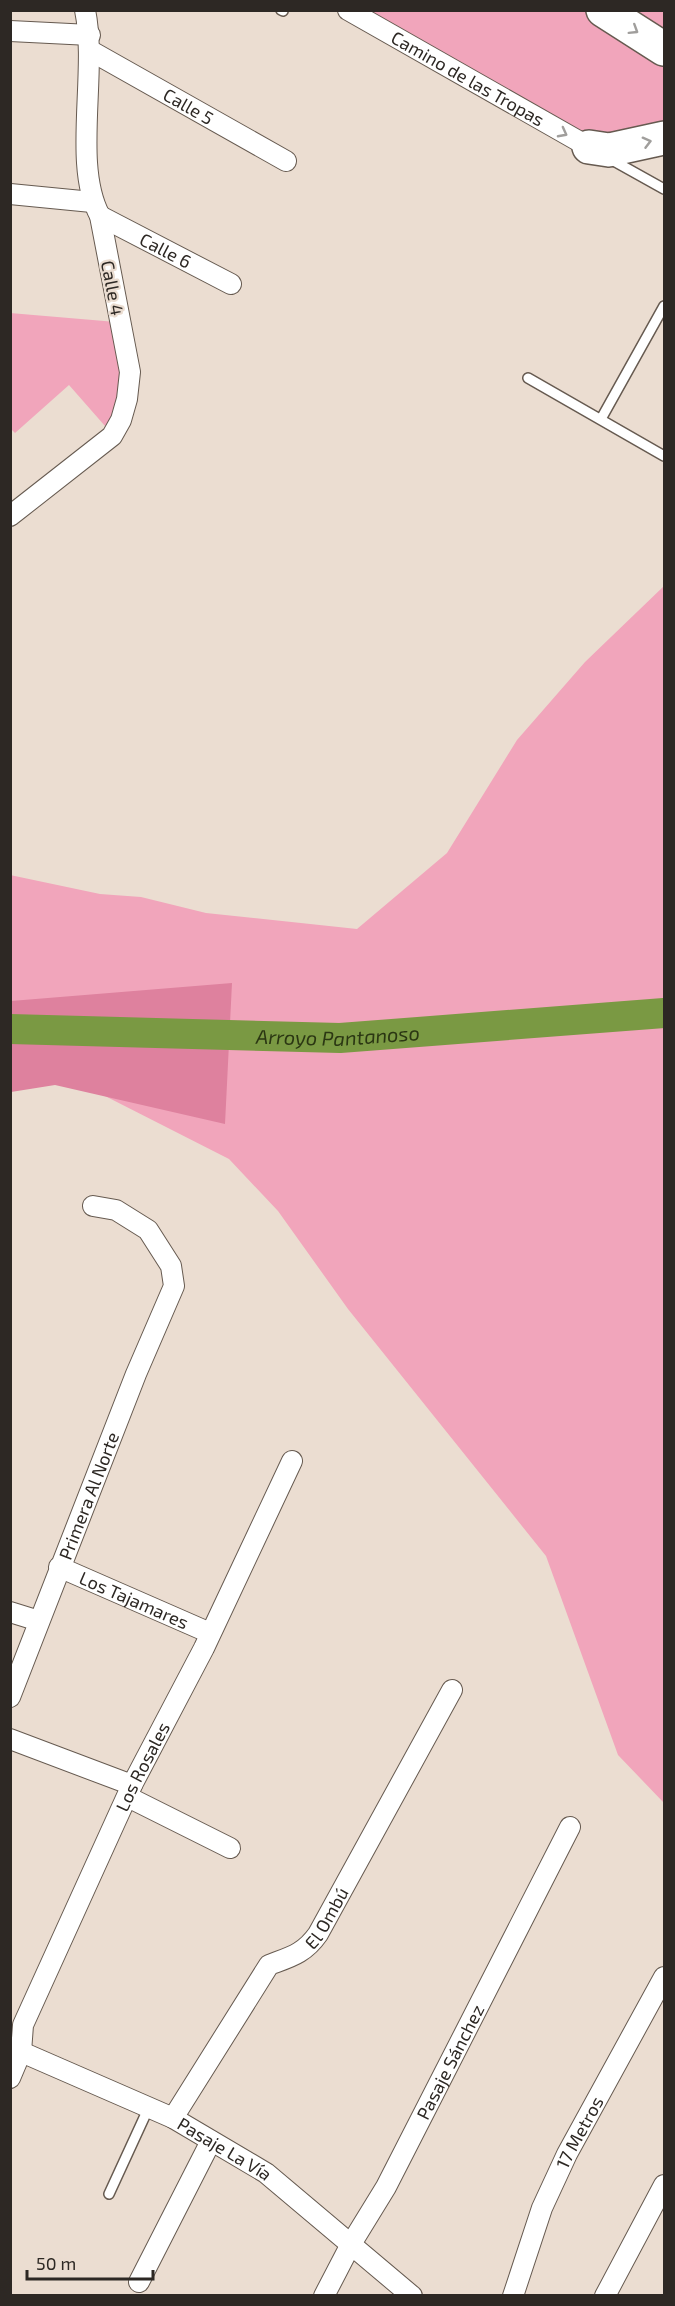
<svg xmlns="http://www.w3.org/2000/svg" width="675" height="2306" font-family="'Exo 2',sans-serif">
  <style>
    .green { fill: #f1a5bb }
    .forest { fill: #de819e }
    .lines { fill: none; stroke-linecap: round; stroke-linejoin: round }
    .river { stroke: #7a9943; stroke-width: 30 }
    .lane-casing { stroke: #665a50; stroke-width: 12 }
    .street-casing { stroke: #665a50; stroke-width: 22 }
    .highway-casing { stroke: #665a50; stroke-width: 36 }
    .lane { stroke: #fff; stroke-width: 9 }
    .street { stroke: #fff; stroke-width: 20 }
    .highway { stroke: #fff; stroke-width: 33 }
    .oneway { stroke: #a09e9c }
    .labels { text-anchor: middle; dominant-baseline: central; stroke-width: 4.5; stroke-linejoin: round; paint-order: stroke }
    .street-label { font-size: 18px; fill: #2d2824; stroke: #ebddd1 }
    .water-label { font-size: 20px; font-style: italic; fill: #2b3713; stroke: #ebddd1 }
  </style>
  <rect width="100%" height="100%" fill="#ebddd1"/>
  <!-- green -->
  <path class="green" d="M361,11H585L664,59V127L627,138L582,134Z
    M624,11H664V35Z
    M10,313L116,322C121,355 130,400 105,426L69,385L15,433L11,429Z
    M664,586V1803L618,1755L546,1556L348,1309L278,1211L229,1159L48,1067L11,1068L10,875L100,894L141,897L206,913L357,929L447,853L517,740L585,662Z"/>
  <!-- forest -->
  <path class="forest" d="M232,983L225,1124L55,1085L11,1092V1001Z"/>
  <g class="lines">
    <!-- river -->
    <path class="river" id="s1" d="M10,1029L340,1038L664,1013"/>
    <defs>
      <path id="lane" d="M281,10L283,11
        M612,160L664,189
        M528,378L664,456
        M601,419L664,306
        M109,2194L149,2107"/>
      <g id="street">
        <path id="s2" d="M348,10L589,147"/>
        <path d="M10,31L90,35"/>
        <path id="s3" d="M91,51L286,161"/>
        <path d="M10,194L92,202"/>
        <path id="s4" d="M100,216L231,284"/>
        <path d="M10,516L112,436L121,420L127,399L130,372L100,216C72,164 98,73 85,10"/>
        <path id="s5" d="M59,1567L210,1633"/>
        <path d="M10,1612L39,1621"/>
        <path id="s6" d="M10,1697L136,1374L174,1286L171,1266L148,1230L116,1210L93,1206"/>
        <path d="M10,1739L132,1785"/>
        <path d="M128,1797L230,1848"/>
        <path id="s7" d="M10,2047L173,2118L266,2173L412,2296"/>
        <path id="s8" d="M10,2078L21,2052L23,2025L132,1785L204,1648L292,1461"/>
        <path id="s9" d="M173,2118L269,1965C290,1957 304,1954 318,1934L452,1690"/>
        <path d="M139,2282L211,2141"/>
        <path id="s10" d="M324,2296L351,2244L386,2187L570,1827"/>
        <path id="s11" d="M513,2296L542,2208L567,2154L664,1977"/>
        <path d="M605,2296L664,2185"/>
      </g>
      <path id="highway" d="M603,10L664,49
        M589,147L609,150L664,138"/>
    </defs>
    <!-- lane casing -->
    <use href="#lane" class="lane-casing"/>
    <!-- street casing -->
    <use href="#street" class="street-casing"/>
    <!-- highway casing -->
    <use href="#highway" class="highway-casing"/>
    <!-- lane -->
    <use href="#lane" class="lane"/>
    <!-- street -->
    <use href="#street" class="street"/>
    <!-- highway -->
    <use href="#highway" class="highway"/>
  </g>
  <!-- one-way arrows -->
  <defs><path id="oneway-chevron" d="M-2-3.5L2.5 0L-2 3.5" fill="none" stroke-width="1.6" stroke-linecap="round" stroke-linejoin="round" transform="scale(1.5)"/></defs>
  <g class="oneway">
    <use href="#oneway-chevron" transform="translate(634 30) rotate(32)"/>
    <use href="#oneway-chevron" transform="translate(563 133) rotate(28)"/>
    <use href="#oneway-chevron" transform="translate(647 142) rotate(-15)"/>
  </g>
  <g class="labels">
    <!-- street labels -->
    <g class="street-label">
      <text stroke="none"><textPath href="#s2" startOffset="138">Camino de las Tropas</textPath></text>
      <text stroke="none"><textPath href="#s3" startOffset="112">Calle 5</textPath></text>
      <text stroke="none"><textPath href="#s4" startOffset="74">Calle 6</textPath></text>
      <text transform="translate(113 288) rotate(79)">Calle 4</text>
      <text stroke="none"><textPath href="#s6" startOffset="216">Primera Al Norte</textPath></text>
      <text stroke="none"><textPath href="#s5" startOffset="82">Los Tajamares</textPath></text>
      <text stroke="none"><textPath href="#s8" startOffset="340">Los Rosales</textPath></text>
      <text stroke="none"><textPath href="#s9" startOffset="258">El Ombú</textPath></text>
      <text stroke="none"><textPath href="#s10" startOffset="266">Pasaje Sánchez</textPath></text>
      <text stroke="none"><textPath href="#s11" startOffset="177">17 Metros</textPath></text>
      <text stroke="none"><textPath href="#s7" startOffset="238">Pasaje La Vía</textPath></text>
    </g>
    <!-- water labels -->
    <g class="water-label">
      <text stroke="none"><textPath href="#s1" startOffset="328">Arroyo Pantanoso</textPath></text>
    </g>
  </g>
  <!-- border -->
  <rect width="675" height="2306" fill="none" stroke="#2d2824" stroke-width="24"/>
  <!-- scale -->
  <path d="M27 2270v9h126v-9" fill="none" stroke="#2d2824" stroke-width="3"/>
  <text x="36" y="2270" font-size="18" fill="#2d2824" stroke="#ebddd1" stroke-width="4.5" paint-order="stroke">50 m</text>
</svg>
